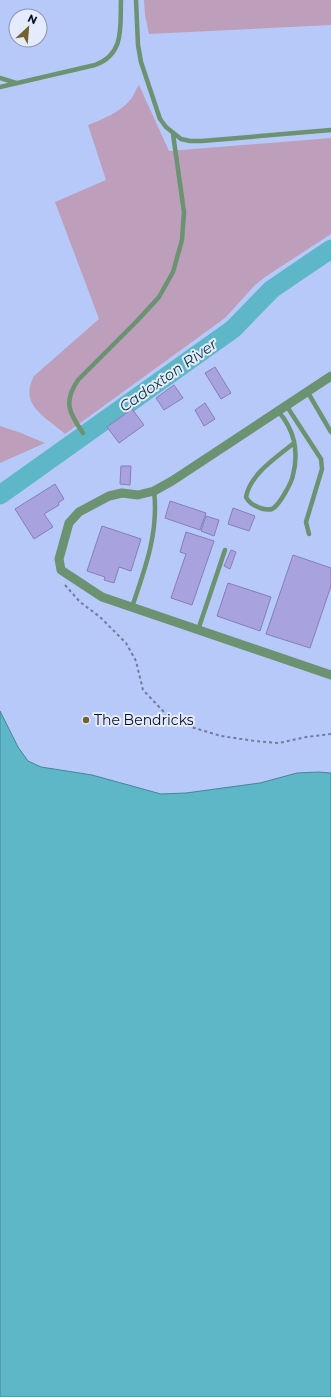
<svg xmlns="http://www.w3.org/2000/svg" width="331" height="1397" font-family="Montserrat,sans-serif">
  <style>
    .green { fill: #bd9ebb }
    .water { fill: #5eb7c6; stroke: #458596 }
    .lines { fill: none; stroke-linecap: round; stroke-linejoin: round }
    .river { stroke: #5eb7c6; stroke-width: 19 }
    .building { fill: #a8a2df; stroke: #857eb9 }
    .path { stroke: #6f7ca0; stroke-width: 2; stroke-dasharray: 3 3; stroke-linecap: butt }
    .lane { stroke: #6b9271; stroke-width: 4.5 }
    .street { stroke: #6b9271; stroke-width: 9 }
    .poi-dot { fill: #74612f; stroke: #e4ebfd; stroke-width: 1.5 }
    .labels { text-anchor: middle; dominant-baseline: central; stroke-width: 4; stroke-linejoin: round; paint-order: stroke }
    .poi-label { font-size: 14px; fill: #0a1025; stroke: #e4ebfd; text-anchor: start }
    .water-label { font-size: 15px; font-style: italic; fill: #08343b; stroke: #e4ebfd }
  </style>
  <rect width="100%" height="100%" fill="#b7c9f9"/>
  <!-- green -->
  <path class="green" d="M144,0H331V25L149,34L145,15Z
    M139,85L169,151L331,138V234L265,277L255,285L225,318L65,434C47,417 18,406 34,376L99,319L55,202L106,180L88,125C103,119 121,112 131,99C134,95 136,89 139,85Z
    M0,426L21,433L45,443L0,463Z"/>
  <!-- water -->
  <path class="water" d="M0,711L18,747L28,761L41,767L92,775L161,794L186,793L260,783L297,773L318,772L331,773V1397H0Z"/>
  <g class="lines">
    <!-- river -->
    <path class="river" d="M0,495L233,329L272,289L331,249"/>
  </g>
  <!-- building -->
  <path class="building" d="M215,367L231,393L221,399L205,373Z
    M174,385L183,398L164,410L156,398Z
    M205,403L215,419L204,426L195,410Z
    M132,409L144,425L119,443L107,427Z
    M121,466H131L130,485L120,484Z
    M55,484L64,499L58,503L59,505L44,514L53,527L34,539L15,509Z
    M170,501L206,513L200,530L165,518Z
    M233,508L255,516L249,531L228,524Z
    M206,516L219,520L214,536L201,531Z
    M102,526L141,539L131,571L119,567L114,583L104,580L105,577L87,571Z
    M186,532L214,541L192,605L171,598L186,554L180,552Z
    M231,550L236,552L230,569L224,566Z
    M293,555L331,568V586L310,648L266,634Z
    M228,583L271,597L260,631L217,616Z"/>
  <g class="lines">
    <!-- path -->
    <path class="path" d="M65,585L80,602L100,617L126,643L136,661L143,690L165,713L191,727L221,736L255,741L279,743L306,737L331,734"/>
    <!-- lane -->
    <path class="lane" d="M136,0L138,45L141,62L160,119L166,127L181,139L190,141H202L331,130
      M0,78L16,83
      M0,87L95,65C125,54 120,27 121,0
      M307,391L331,432
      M286,405L321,459L322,469L306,522L309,534
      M278,411C286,420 291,429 294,441C296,451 296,464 293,475C292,482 279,506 272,509C269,510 263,509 260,508C253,505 249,503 246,497C250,474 277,457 294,443
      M83,433C69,413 63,402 78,380L137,321L159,297L173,272L182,240L184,212L173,134
      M132,607C145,569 159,532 154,491
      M198,630L225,550"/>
    <!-- street -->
    <path class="street" d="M331,376L172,481L154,491L138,495L122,493L109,496L79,512L69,523L59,559L61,570L102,597L331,675"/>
  </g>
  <!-- markers -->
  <circle class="poi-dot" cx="86" cy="720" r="4"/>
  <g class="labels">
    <!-- poi labels -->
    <g class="poi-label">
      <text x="94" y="720">The Bendricks</text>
    </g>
    <!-- water labels -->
    <g class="water-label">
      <text transform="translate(168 375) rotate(-35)">Cadoxton River</text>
    </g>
  </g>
  <!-- north arrow -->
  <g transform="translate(28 28) rotate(26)"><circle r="19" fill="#e4ebfd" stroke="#8d93a7"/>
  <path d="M0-3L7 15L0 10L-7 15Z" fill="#74612f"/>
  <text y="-6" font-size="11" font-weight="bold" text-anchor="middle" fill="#0a1025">N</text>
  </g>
</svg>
